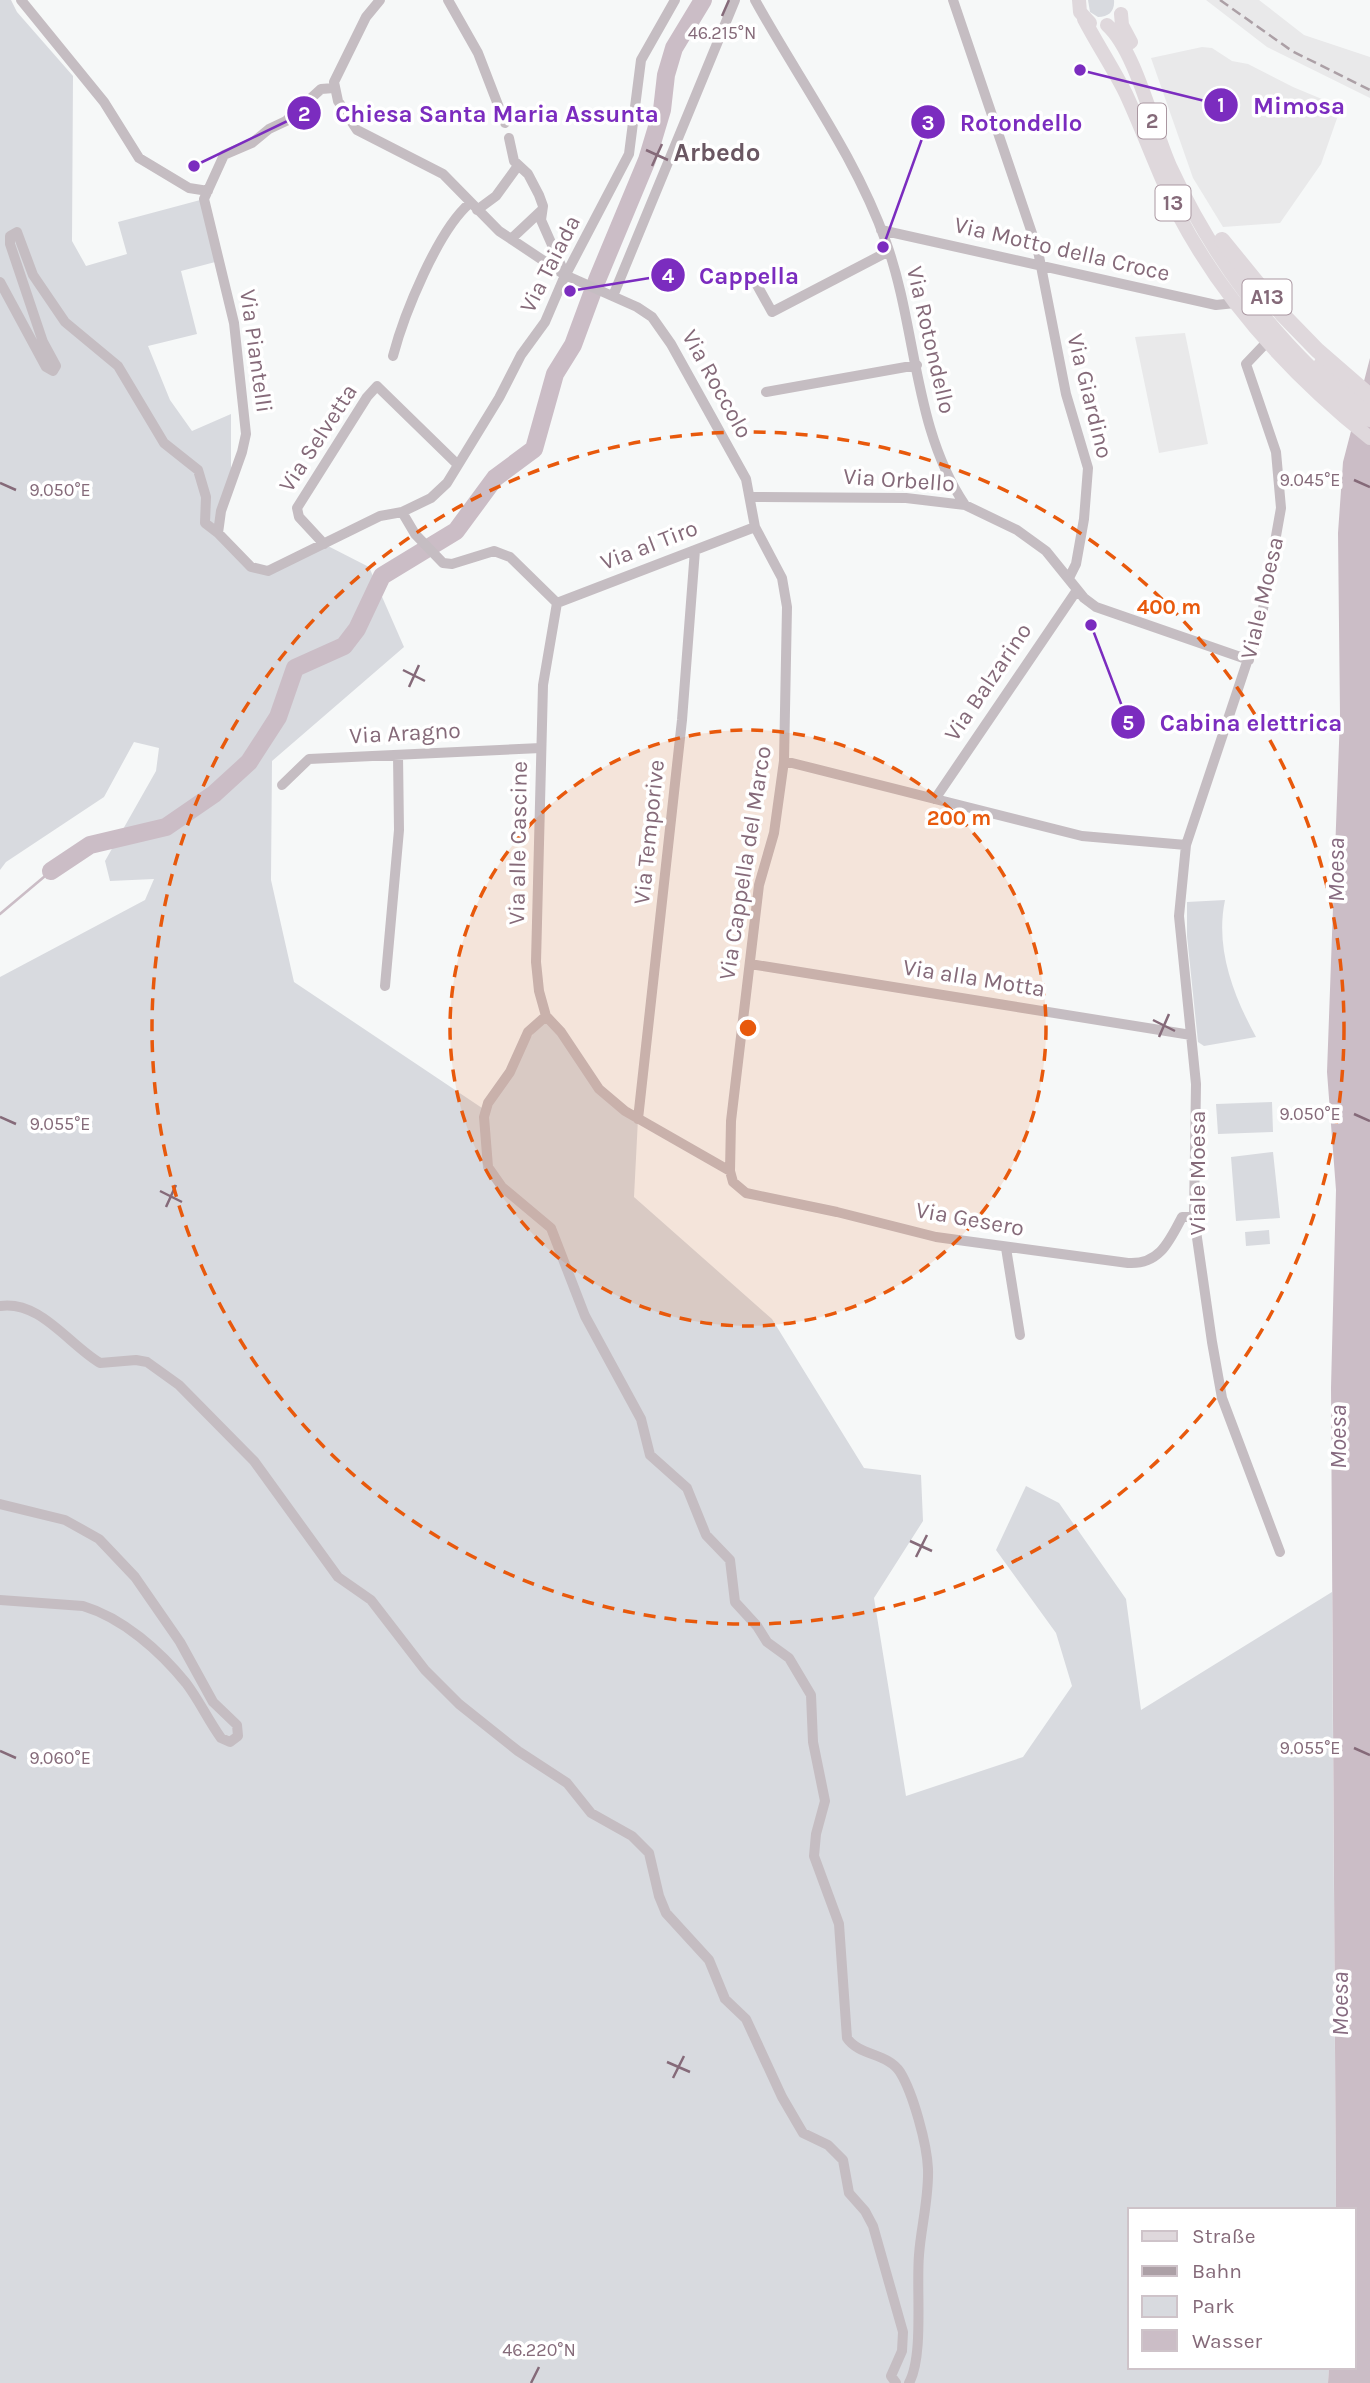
<svg xmlns="http://www.w3.org/2000/svg" width="1370" height="2383" font-family="Karla,sans-serif">
  <style>
    .built { fill: #e9e9ea }
    .green { fill: #d8dadf }
    .water { fill: #cbbdc6 }
    .lines { fill: none; stroke-linecap: round; stroke-linejoin: round }
    .stream { stroke: #cbbdc6; stroke-width: 2.5 }
    .river { stroke: #cbbdc6; stroke-width: 18 }
    .minor { stroke: #c5bdc2; stroke-width: 10 }
    .major { stroke: #dfd8dc; stroke-width: 14 }
    .highway { stroke: #dfd8dc; stroke-width: 16 }
    .rail { stroke: #aca0a6; stroke-width: 2.5; stroke-dasharray: 10 5; stroke-linecap: butt }
    .ticks { fill: none; stroke: #856a79; stroke-width: 2.5 }
    .ring { fill: none; stroke: #e8590c; stroke-width: 3.5; stroke-dasharray: 12 9 }
    .labels { text-anchor: middle; dominant-baseline: central; stroke-width: 7; stroke-linejoin: round; paint-order: stroke }
    .shield { fill: #fff; stroke: #aa97a1; stroke-width: 2 }
    .shield-label { font-size: 21px; font-weight: bold; fill: #856a79 }
    .street-label { font-size: 23px; fill: #856a79; stroke: #fff }
    .water-label { font-size: 24px; font-style: italic; fill: #876b80; stroke: #fff }
    .quarter-label { font-size: 26px; font-weight: bold; fill: #6a5762; stroke: #fff }
    .ticks-label { font-size: 18px; text-anchor: middle; fill: #856a79; stroke: #fff; stroke-width: 7; stroke-linejoin: round; paint-order: stroke }
    .centre { fill: #e8590c; stroke: #fff; stroke-width: 3.5 }
    .ring-label { font-size: 21px; text-anchor: middle; font-weight: bold; fill: #e8590c; stroke: #fff; stroke-width: 7; stroke-linejoin: round; paint-order: stroke }
    .leader { fill: none; stroke: #7b2cbf; stroke-width: 2.5 }
    .callout-dot { fill: #7b2cbf; stroke: #fff; stroke-width: 2.5 }
    .mark-label { font-size: 21px; text-anchor: middle; font-weight: bold; fill: #fff }
    .callout-label { font-size: 24px; text-anchor: middle; font-weight: bold; fill: #7b2cbf; stroke: #fff; stroke-width: 7; stroke-linejoin: round; paint-order: stroke }
  </style>
  <rect width="100%" height="100%" fill="#f6f8f8"/>
  <!-- built -->
  <path class="built" d="M1206,0H1259L1304,35L1370,57V98L1267,47Z
    M1202,47L1212,48L1232,61L1248,64L1293,87L1341,107L1321,164L1280,223L1223,227L1193,178L1151,58Z
    M1185,333L1208,444L1159,453L1135,337Z"/>
  <!-- green -->
  <path class="green" d="M0,0H11L17,12L73,76L72,241L86,266L127,254L118,222L204,199L219,261L181,271L197,334L148,346L170,400L192,431L231,414V477L217,528L259,570L324,544L369,567L404,647L272,761L271,880L294,982L485,1110L518,1055L546,1016L599,1089L638,1119L634,1197L772,1319L864,1468L921,1475L923,1521L874,1598L906,1796L1023,1757L1072,1686L1056,1633L996,1550L1026,1486L1059,1503L1126,1599L1141,1710L1332,1592L1336,2210H1130V2367H1329L1328,2383H0V977L145,900L154,879L110,881L105,861L156,771L159,748L134,742L104,797L6,862L0,870Z
    M1088,0H1114C1115,11 1109,17 1098,17L1090,12Z
    M1225,900C1215,948 1233,995 1256,1037L1204,1046L1198,1042L1187,936V902Z
    M1272,1102L1273,1132L1218,1134L1216,1104Z
    M1273,1152L1280,1218L1236,1221L1231,1157Z
    M1269,1230L1270,1244L1246,1246L1245,1232Z"/>
  <!-- water -->
  <path class="water" d="M1370,358V2383H1328L1329,2367H1354V2210H1336L1331,1388L1336,1190L1327,1072L1340,716L1338,533L1343,462Z"/>
  <g class="lines">
    <!-- stream -->
    <path class="stream" d="M0,914L51,871"/>
    <!-- river -->
    <path class="river" d="M51,871L90,845L166,827L214,794L249,762L278,717L295,668L344,646L357,629L382,576L456,531L495,478L534,449L555,374L573,345L597,280L647,160L662,110L666,75L674,48L703,0"/>
    <!-- minor -->
    <path class="minor" d="M21,0L104,102L139,158L189,188L208,191
      M380,0L366,17L334,82L338,101L357,130L443,174L499,231L565,275L637,307L652,317L671,344L746,479L755,527L782,578L787,607L784,761L774,833L759,885L731,1121L730,1171L733,1182L746,1193L837,1212L936,1237L1128,1263C1159,1265 1169,1242 1182,1217H1194
      M448,0L478,53L505,123
      M755,0C799,80 855,155 886,242C917,328 913,428 965,505
      M953,0L1038,251L1066,394L1088,468L1084,519L1076,564L1069,578
      M334,88L321,89L286,121L269,129L252,143L224,155L204,199L234,323L246,434L242,452L221,511L218,533L251,567L268,571L380,516L402,512
      M509,138L514,161L528,174L539,195L543,206L541,220L564,272
      M477,210L496,196L517,167
      M881,230L1216,305L1235,303
      M511,239L542,210
      M0,282L46,367L53,371L56,366L43,342L10,244V236L17,232L33,275L65,322L118,366L164,443L198,470L206,497L205,523L218,533
      M757,285L772,312L889,251
      M613,296L735,0
      M1266,343L1246,364L1276,452L1281,508L1261,620L1186,845L1179,916L1196,1084L1194,1217L1212,1342L1222,1398L1280,1552
      M393,356C404,314 438,230 470,203
      M766,392L917,365
      M751,497L906,498L965,505L1017,530L1046,551L1084,598L1096,607L1249,660
      M324,544L299,517L297,508L367,397L377,386L458,465
      M557,603L510,557L494,551L452,564L443,563L415,534L402,512L431,498L447,483L499,398L521,355L545,322L563,280L629,154L641,60L675,0
      M557,603L543,685L536,962L539,991L546,1016L561,1032L599,1089L625,1111L730,1171
      M557,603L755,527
      M784,761L1082,836L1186,845
      M282,785L309,759L541,748
      M935,799L1077,590
      M750,964L1191,1035
      M385,986L399,830L398,755
      M546,1016L528,1032L510,1072L488,1103L484,1117L488,1167L502,1187L551,1228L585,1316L641,1419L650,1455L687,1488L706,1535L730,1560L735,1602L757,1626L767,1642L789,1658L811,1695L813,1742L825,1801L816,1834L814,1856L839,1924L847,2038C859,2056 888,2053 900,2072C913,2093 927,2144 928,2169C929,2198 921,2227 919,2255C916,2289 924,2356 909,2383
      M638,1119L682,720L695,550
      M1006,1248L1020,1335
      M0,1306C40,1300 68,1344 100,1363L136,1360L147,1362L179,1385L254,1461L338,1577L371,1600L425,1670L459,1704L518,1751L567,1783L591,1813L632,1836L649,1853L659,1896L666,1913L709,1960L725,1999L746,2019L782,2097L803,2133L828,2145L843,2160L849,2193L865,2211L873,2226L903,2332L902,2351L891,2376L896,2383
      M0,1504L65,1520L99,1539L135,1577L180,1642L213,1702L237,1725L238,1736L230,1742L221,1738C208,1720 199,1700 186,1683C160,1651 123,1618 83,1606L0,1600"/>
    <!-- major -->
    <path class="major" d="M1079,0L1080,12L1090,23
      M1121,14L1122,25L1131,42
      M1084,19C1097,44 1113,68 1126,94C1144,133 1158,173 1177,212C1224,302 1291,375 1370,438
      M1107,25C1136,51 1153,128 1170,166C1216,266 1284,352 1370,420
      M1321,363L1370,405"/>
    <!-- highway -->
    <path class="highway" d="M1222,240L1283,315L1317,350L1370,396"/>
    <!-- rail -->
    <path class="rail" d="M1220,0L1292,51L1370,90"/>
  </g>
  <!-- ticks -->
  <path class="ticks" d="M722,16L729,0M646,150L668,160M652,166L662,144M1354,480L1370,487M0,483L16,490M403,670L425,681M409,687L419,665M1153,1020L1175,1031M1159,1037L1169,1014M1354,1114L1370,1121M0,1117L16,1124M160,1191L182,1202M166,1207L176,1185M910,1541L932,1551M916,1557L927,1535M1354,1748L1370,1755M0,1751L16,1758M667,2062L690,2072M673,2078L684,2056M531,2383L539,2367"/>
  <!-- distance rings -->
  <circle cx="748" cy="1028" r="298" fill="#e8590c" fill-opacity=".12"/>
  <g class="ring">
    <circle cx="748" cy="1028" r="298"/>
    <circle cx="748" cy="1028" r="596"/>
  </g>
  <g class="labels">
    <!-- shield labels -->
    <g class="shield">
      <rect x="1138" y="103.5" width="28" height="35" rx="5"/>
      <rect x="1155.5" y="185.5" width="35" height="35" rx="5"/>
      <rect x="1242.5" y="279.5" width="49" height="35" rx="5"/>
    </g>
    <g class="shield-label">
      <text x="1152" y="121">2</text>
      <text x="1173" y="203">13</text>
      <text x="1267" y="297">A13</text>
    </g>
    <!-- street labels -->
    <g class="street-label">
      <text transform="translate(1062 249) rotate(13)">Via Motto della Croce</text>
      <text transform="translate(550 264) rotate(-63)">Via Taiada</text>
      <text transform="translate(931 340) rotate(77)">Via Rotondello</text>
      <text transform="translate(256 351) rotate(82)">Via Piantelli</text>
      <text transform="translate(717 384) rotate(61)">Via Roccolo</text>
      <text transform="translate(1090 396) rotate(76)">Via Giardino</text>
      <text transform="translate(318 438) rotate(-57)">Via Selvetta</text>
      <text transform="translate(899 480) rotate(4)">Via Orbello</text>
      <text transform="translate(649 545) rotate(-21)">Via al Tiro</text>
      <text transform="translate(1262 598) rotate(-77)">Viale Moesa</text>
      <text transform="translate(988 682) rotate(-56)">Via Balzarino</text>
      <text transform="translate(405 733) rotate(-3)">Via Aragno</text>
      <text transform="translate(649 832) rotate(-84)">Via Temporive</text>
      <text transform="translate(518 843) rotate(-89)">Via alle Cascine</text>
      <text transform="translate(745 863) rotate(-81)">Via Cappella del Marco</text>
      <text transform="translate(974 978) rotate(9)">Via alla Motta</text>
      <text transform="translate(1197 1173) rotate(-90)">Viale Moesa</text>
      <text transform="translate(970 1219) rotate(10)">Via Gesero</text>
    </g>
    <!-- water labels -->
    <g class="water-label">
      <text transform="translate(1336 870) rotate(-90)">Moesa</text>
      <text transform="translate(1338 1437) rotate(-90)">Moesa</text>
      <text transform="translate(1340 2004) rotate(-90)">Moesa</text>
    </g>
    <!-- quarter labels -->
    <g class="quarter-label">
      <text x="717" y="152">Arbedo</text>
    </g>
  </g>
  <g class="ticks-label">
    <text x="722" y="39">46.215°N</text>
    <text x="1310" y="486">9.045°E</text>
    <text x="60" y="496">9.050°E</text>
    <text x="1310" y="1120">9.050°E</text>
    <text x="60" y="1130">9.055°E</text>
    <text x="1310" y="1754">9.055°E</text>
    <text x="60" y="1764">9.060°E</text>
    <text x="539" y="2356">46.220°N</text>
  </g>
  <circle cx="748" cy="1028" r="10" class="centre"/>
  <g class="ring-label">
    <text x="1169" y="614">400 m</text>
    <text x="959" y="825">200 m</text>
  </g>
  <!-- callouts -->
  <path class="leader" d="M1080 70L1221 105M194 166L304 113M883 247L928 122M570 291L668 275M1091 625L1128 722"/>
  <g class="callout-dot">
    <circle cx="1080" cy="70" r="7"/>
    <circle cx="194" cy="166" r="7"/>
    <circle cx="883" cy="247" r="7"/>
    <circle cx="570" cy="291" r="7"/>
    <circle cx="1091" cy="625" r="7"/>
    <circle cx="1221" cy="105" r="18"/>
    <circle cx="304" cy="113" r="18"/>
    <circle cx="928" cy="122" r="18"/>
    <circle cx="668" cy="275" r="18"/>
    <circle cx="1128" cy="722" r="18"/>
  </g>
  <g class="mark-label">
    <text x="1221" y="112">1</text>
    <text x="304" y="121">2</text>
    <text x="928" y="130">3</text>
    <text x="668" y="283">4</text>
    <text x="1128" y="730">5</text>
  </g>
  <g class="callout-label">
    <text x="1299" y="114">Mimosa</text>
    <text x="497" y="122">Chiesa Santa Maria Assunta</text>
    <text x="1021" y="131">Rotondello</text>
    <text x="749" y="284">Cappella</text>
    <text x="1251" y="731">Cabina elettrica</text>
  </g>
  <!-- legend -->
  <rect x="1128" y="2208" width="228" height="161" fill="#ffffff" stroke="#cec3c9" stroke-width="2"/>
  <rect x="1142" y="2231" width="35" height="10" fill="#dfd8dc" stroke="#cec3c9" stroke-width="2"/>
  <text x="1192" y="2243" font-size="21" fill="#856a79">Straße</text>
  <rect x="1142" y="2266" width="35" height="10" fill="#aca0a6" stroke="#cec3c9" stroke-width="2"/>
  <text x="1192" y="2278" font-size="21" fill="#856a79">Bahn</text>
  <rect x="1142" y="2296" width="35" height="21" fill="#d8dadf" stroke="#cec3c9" stroke-width="2"/>
  <text x="1192" y="2313" font-size="21" fill="#856a79">Park</text>
  <rect x="1142" y="2330" width="35" height="21" fill="#cbbdc6" stroke="#cec3c9" stroke-width="2"/>
  <text x="1192" y="2348" font-size="21" fill="#856a79">Wasser</text>
</svg>
